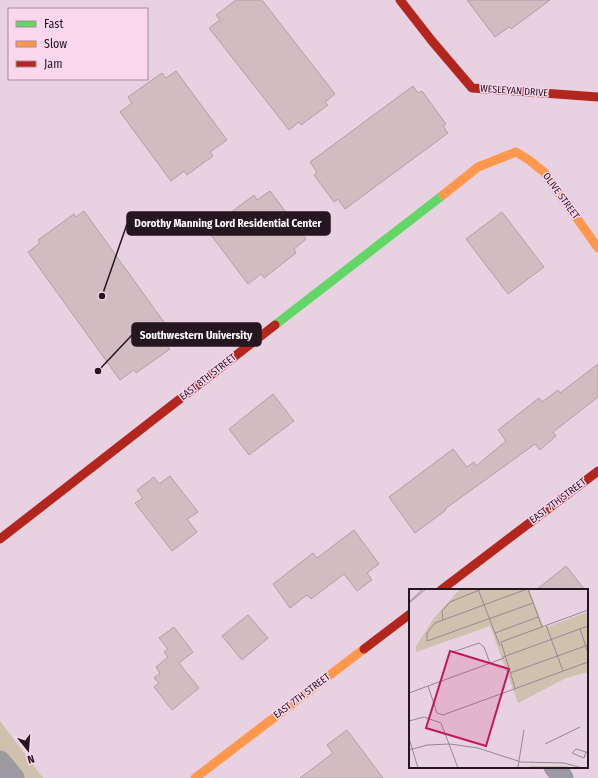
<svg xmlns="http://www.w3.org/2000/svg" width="598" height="778" font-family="'Fira Sans Condensed',sans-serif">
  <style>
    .green { fill: #cfc1ae }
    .building { fill: #d1bdc1; stroke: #b29fa4 }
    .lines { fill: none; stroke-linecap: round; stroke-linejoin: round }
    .street { stroke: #9c99a1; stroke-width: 21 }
    .fast { stroke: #63d668; stroke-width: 9 }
    .slow { stroke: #ff974d; stroke-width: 9 }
    .jam { stroke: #b3261e; stroke-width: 9 }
    .labels { text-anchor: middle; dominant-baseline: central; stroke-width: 3; stroke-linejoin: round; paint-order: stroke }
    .street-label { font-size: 10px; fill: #251620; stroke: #fad7ed }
    .inset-road { fill: none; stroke: #9a8693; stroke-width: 1 }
    .view { fill: #c2185b; fill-opacity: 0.15; stroke: #c2185b; stroke-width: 2 }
    .inset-edge { fill: none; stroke: #251620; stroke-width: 2 }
    .leader { fill: none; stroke: #251620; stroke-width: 1.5 }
    .callout-dot { fill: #251620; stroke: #fad7ed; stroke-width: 1.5 }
    .callout { fill: #251620; stroke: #251620; stroke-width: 1.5 }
    .callout-label { font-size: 11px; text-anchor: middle; font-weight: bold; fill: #fff }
  </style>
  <rect width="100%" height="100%" fill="#e8d1e0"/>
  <!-- green -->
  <path class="green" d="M0,721L43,778H0Z"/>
  <!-- building -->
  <path class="building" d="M236,0H262L335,94L325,102L328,105L301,125L299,122L289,130L209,28L220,20L216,15Z
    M467,0H550L511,29L509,27L495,37Z
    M176,71L227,140L210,152L213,156L187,175L184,171L171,181L120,112L132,103L128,97L162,73L166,78Z
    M413,86L418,93L422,91L446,124L443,126L448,133L345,209L338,199L334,202L314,175L317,172L310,162Z
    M270,191L306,239L294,249L296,253L264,278L261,274L248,284L211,235L225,225L221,220L254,195L257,200Z
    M84,211L176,339L167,346L170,349L136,373L134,370L120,380L28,252L40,243L38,240L74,214L76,217Z
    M502,212L544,267L508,294L466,239Z
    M598,364V397L553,432L556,436L540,450L535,444L445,509L446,510L415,533L389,497L453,449L467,467L474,462L476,466L506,441L498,430L539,398L542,402L558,390L560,393Z
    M273,394L294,421L249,455L229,429Z
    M170,476L198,512L187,519L197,532L172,551L135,503L143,498L137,490L154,477L159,484Z
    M354,530L379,564L367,573L372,580L357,591L344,574L311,599L307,595L290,608L273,584L313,553L317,558Z
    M566,566L585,590H536Z
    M248,615L268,638L242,660L222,636Z
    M174,627L193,652L179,663L199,688L172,710L154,687L159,683L154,678L160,673L156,667L168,657L164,652L168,649L159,638Z
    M347,730L383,778H300L333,753L327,745Z"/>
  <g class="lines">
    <!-- street -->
    <path class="street" d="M0,761L14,778
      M554,767L563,778"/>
    <!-- fast -->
    <path class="fast" d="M275,325L443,195"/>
    <!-- slow -->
    <path class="slow" d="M443,195L478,167L516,152L529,160L544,172L598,248
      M195,778L364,649"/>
    <!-- jam -->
    <path class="jam" d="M400,0L432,41L472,88L598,97
      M0,539L275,325
      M441,590L598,471
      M364,649L410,614"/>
  </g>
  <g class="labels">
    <!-- street labels -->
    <g class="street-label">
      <text transform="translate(514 91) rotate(4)">WESLEYAN DRIVE</text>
      <text transform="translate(561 196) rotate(54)">OLIVE STREET</text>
      <text transform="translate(208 377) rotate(-38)">EAST 8TH STREET</text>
      <text transform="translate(558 501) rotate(-37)">EAST 7TH STREET</text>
      <text transform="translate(302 696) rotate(-37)">EAST 7TH STREET</text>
    </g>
  </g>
  <!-- overview -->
  <g transform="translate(409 589)">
    <rect width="179" height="179" fill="#e8d1e0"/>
    <path d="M51,0H120L135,39L179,23V83L157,89L109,114L81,37L7,63V57L25,29ZM156,177L163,179H117L122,177Z" fill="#cfc1ae"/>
    <path class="inset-road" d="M69,0L91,57M118,0L26,34L18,44V52L124,14M119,0L133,38M0,13L14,0M0,14L17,0M34,31L33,22L41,13L73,0M137,36L154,82M171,40L179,64M86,44L129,28M44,63L70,54L75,58L81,74M94,68L179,37M101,84L179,56M19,97L28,124L34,126L179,73M106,99L92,53L179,21M0,104L95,69M0,132L15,128L32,134L49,179M0,149L9,179M136,155L171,138M0,161L18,156L41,155L69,159L112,173L155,174L173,179M177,163L175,169L163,164L167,160L177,163L179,164M109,178L115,141"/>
    <path class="view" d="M41,62L100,80L77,157L17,139Z"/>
    <rect width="179" height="179" class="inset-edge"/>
  </g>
  <!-- callouts -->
  <path class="leader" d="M102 296L127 224M98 371L132 335"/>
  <g class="callout-dot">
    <circle cx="102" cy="296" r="4"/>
    <circle cx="98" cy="371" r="4"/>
  </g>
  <g class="callout">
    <rect x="127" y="212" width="203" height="23" rx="4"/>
    <rect x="132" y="323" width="129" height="23" rx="4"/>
  </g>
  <g class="callout-label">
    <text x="228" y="227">Dorothy Manning Lord Residential Center</text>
    <text x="196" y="339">Southwestern University</text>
  </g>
  <!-- legend -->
  <rect x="8" y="8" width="140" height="72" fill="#fad7ed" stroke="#a58a9b"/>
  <rect x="16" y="21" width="20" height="6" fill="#63d668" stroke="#a58a9b"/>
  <text x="44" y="28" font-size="12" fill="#251620">Fast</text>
  <rect x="16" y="41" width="20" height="6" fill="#ff974d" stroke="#a58a9b"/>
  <text x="44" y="48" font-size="12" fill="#251620">Slow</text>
  <rect x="16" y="61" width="20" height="6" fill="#b3261e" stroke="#a58a9b"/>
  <text x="44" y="68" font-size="12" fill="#251620">Jam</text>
  <!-- north arrow -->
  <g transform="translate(28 750) rotate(163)" stroke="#fad7ed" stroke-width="3" paint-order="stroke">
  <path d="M0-3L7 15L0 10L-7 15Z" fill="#251620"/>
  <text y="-6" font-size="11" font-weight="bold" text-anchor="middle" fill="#251620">N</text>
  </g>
</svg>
